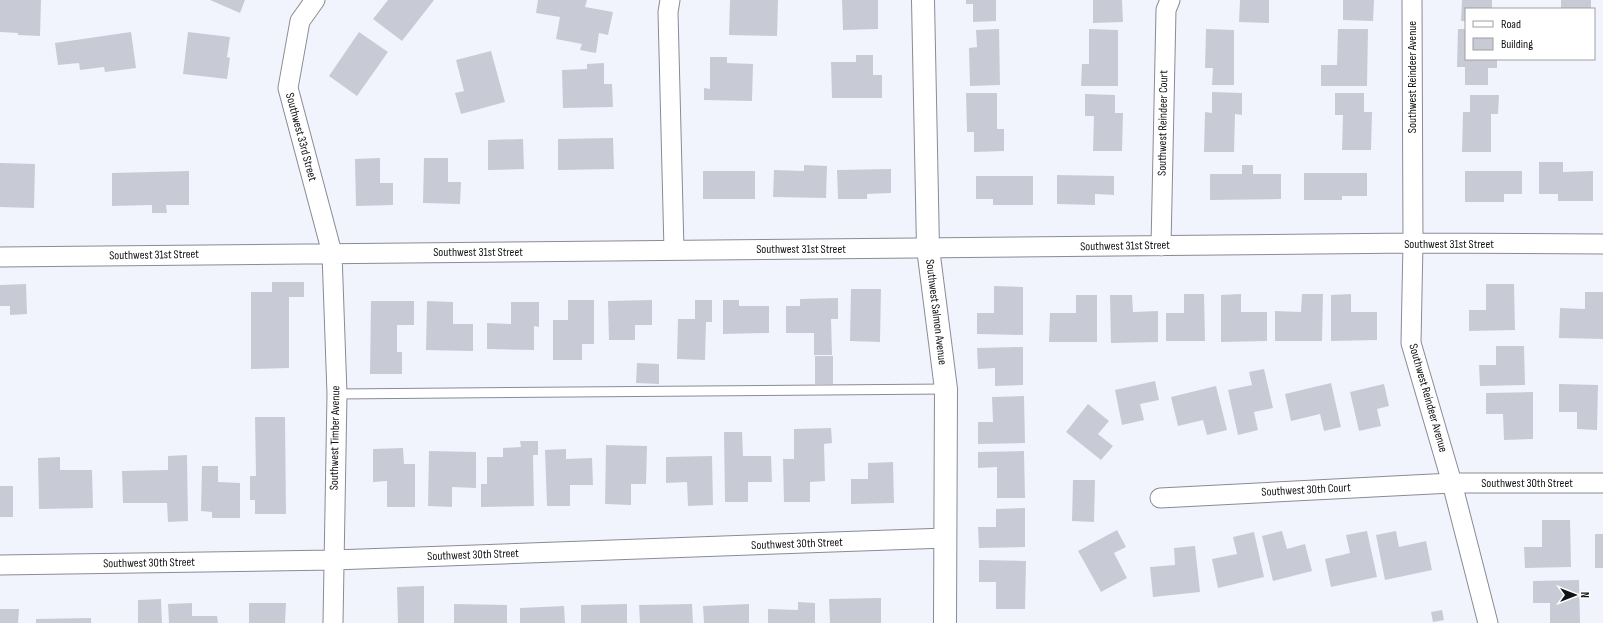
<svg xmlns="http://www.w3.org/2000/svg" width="1603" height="623" font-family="'Sofia Sans Condensed',sans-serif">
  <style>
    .building { fill: #c8cbd6 }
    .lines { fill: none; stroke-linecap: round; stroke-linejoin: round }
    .lane-casing { stroke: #898b95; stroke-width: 11 }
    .street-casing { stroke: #898b95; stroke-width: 21 }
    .secondary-casing { stroke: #898b95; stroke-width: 24 }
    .lane { stroke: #fff; stroke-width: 9 }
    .street { stroke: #fff; stroke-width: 19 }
    .secondary { stroke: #fff; stroke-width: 22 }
    .labels { text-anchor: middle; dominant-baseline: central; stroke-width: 3.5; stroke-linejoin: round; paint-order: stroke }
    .street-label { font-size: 12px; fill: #111215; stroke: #fff }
  </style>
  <rect width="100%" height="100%" fill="#f2f4fd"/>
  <!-- building -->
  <path class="building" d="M0,0H41L40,36L18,35V33L0,32Z
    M210,0H245L240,13Z
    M388,0H434L402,41L373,19Z
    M538,0H587L585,7L613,12L608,35L599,33L596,53L580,50L582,44L556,39L560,17L536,13Z
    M730,0H778L777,36L729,35Z
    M842,0H878V29L843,30Z
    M966,0H996V21L973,22V4H966Z
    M1093,0H1122L1123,22L1093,23Z
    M1240,0H1269V23L1239,22Z
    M1343,0H1374L1373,21L1343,20Z
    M1462,0H1492V9H1466V21H1461Z
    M1561,0H1591V9H1561Z
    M999,29L1000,85L970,86L969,48L977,47L976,30Z
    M1089,29L1118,30V86H1081L1082,64H1089Z
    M1206,29L1234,30V85H1212L1213,68H1205Z
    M1338,29H1368L1367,86H1321V65H1337Z
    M1458,29H1466V59H1497V68H1488V85H1465V67H1457Z
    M131,32L136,68L105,72L104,67L80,70L79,63L58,65L55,43Z
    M188,32L230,37L227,57L230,58L227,79L183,74Z
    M359,32L388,52L357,96L329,76Z
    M491,51L505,102L461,114L455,93L464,91L456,60Z
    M856,55H873V75H882V98H832L831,62H856Z
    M710,57H727V63L753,64L752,101L704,100V88L710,89Z
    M604,63V84H612L613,107L563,108L562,70L587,69V64Z
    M1212,92L1242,93V115L1235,114L1234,152H1204L1205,112L1212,113Z
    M966,93H997V129H1004V151L974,152V132H967Z
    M1335,93H1364V112H1372L1371,150H1342L1343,115H1335Z
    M1085,94L1115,95V113H1123L1122,151H1093L1094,116H1085Z
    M1470,95H1499L1498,114H1491V152H1462L1463,112H1470Z
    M613,138L614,169L558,170V139Z
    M523,139L524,169L488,170V140Z
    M380,158V183H393V205L356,206L355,159Z
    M424,158H448V182H461L460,204L423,203Z
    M1539,162H1563V172L1593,171V201H1558V194H1539Z
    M0,163L35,164L34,208L0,207Z
    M804,165L827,166L826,198L773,197L774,170L804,171Z
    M1242,165H1253V174H1281V199L1210,200V174H1242Z
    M891,169V193L867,194V199H838L837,170Z
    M189,171V205H166L167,213H152V205L112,206V173Z
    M703,171H755V199H703Z
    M1465,171H1522V194H1504V202H1465Z
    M1304,173H1367V196H1342V200H1304Z
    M1057,175L1114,176V195L1095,194V205L1057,204Z
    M976,176H1033V205H993V199H976Z
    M272,282H304V297H289V368L251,369V292H272Z
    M26,284L27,314L10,315V306H0V285Z
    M1486,284H1514L1515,330L1469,331V310H1486Z
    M994,286L1023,287V335L977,334V313H994Z
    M851,289H881L880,342L850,341Z
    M1585,292H1603V339L1559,338L1560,308L1585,309Z
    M1184,294H1204L1205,341H1166V313H1184Z
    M1241,294V312H1267V341L1221,342V295Z
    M1302,294H1323L1322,341H1275V311L1301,312Z
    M1351,294V312H1377V340L1331,341V295Z
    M1076,295H1097V342H1049L1050,313H1076Z
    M1110,295H1132L1133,312L1158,311V342L1111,343Z
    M838,298V319H831L832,355H814V333H786V306H800V299Z
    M568,300H594V344H582V360H553V320H568Z
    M652,300V325H635V340H609L608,301Z
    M695,300H712V322H706L705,360L677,359L678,319H695Z
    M723,300H739V306H769V333L723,334Z
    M371,301H414V325H397V352H402V374H370Z
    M427,301L453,302V324H473V351L426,350Z
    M511,302H539V327L534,326V350L487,349V323L511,324Z
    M1496,346H1524L1525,385L1480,386L1479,365H1496Z
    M1023,347V385L995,386V368L978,369L977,348Z
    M815,356H833V384H815Z
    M637,363L659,364V384L636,383Z
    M1264,369L1273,408L1254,412L1258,430L1238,435L1228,390L1252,385L1249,372Z
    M1155,381L1159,400L1140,404L1144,420L1122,425L1115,390Z
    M1331,383L1341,427L1324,431L1320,414L1291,421L1285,394Z
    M1384,384L1389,406L1377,409L1381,426L1359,431L1350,392Z
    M1559,384L1598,385L1597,430L1577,429V412H1559Z
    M1216,386L1227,430L1207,435L1203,420L1178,426L1171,397Z
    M1533,392V439L1504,440L1503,414H1486V393Z
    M1024,396L1025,443L978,444V422H993L992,397Z
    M1088,404L1109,421L1098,434L1113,446L1101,460L1066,432Z
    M255,417H285L286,514H255V500H250V476H256Z
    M831,428L832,443L824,444L825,481L810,482V502H784L783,459H794V429Z
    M724,432H742L743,456H771L772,482H748V502H725Z
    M520,441H538V455H533L534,506L481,507V484H487V457H503V448L521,447Z
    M606,445L647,446L646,484H631V505L605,504Z
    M403,448L404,464H415V507H387V481L373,482V449Z
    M566,449V459L592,458L593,485H570V506H547L545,450Z
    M429,451L476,452V488L452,487V507L428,506Z
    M1024,451L1025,498H997V467L978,468V452Z
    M187,455L188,521L168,522L167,503H123L122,471L168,470V456Z
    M712,456L713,505L688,506L687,482L666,483V457Z
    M60,457V470H92L93,508L39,509L38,458Z
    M893,462L894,503L851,504V479H868V463Z
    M202,466H218V482L240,483V518H212V512L201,511Z
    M1073,480H1095L1094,522L1072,521Z
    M0,486H13V517H0Z
    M1025,508V547L979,548L978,527H996V509Z
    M1542,520H1570L1571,567L1525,568L1524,547H1542Z
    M1117,530L1126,547L1114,553L1127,578L1101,592L1078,551Z
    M1282,531L1287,549L1305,544L1312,571L1273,581L1262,536Z
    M1367,531L1377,577L1331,587L1325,559L1350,553L1346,535Z
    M1396,531L1399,547L1426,541L1432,570L1385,580L1376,535Z
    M1254,532L1264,577L1218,588L1212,559L1237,554L1233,537Z
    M1595,534H1603V568H1595Z
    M1195,546L1200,592L1153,597L1150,567L1175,565L1174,548Z
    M979,560L1026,561L1025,609H996V582H979Z
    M1579,580L1580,623H1550V603H1533V581Z
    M424,586V623H398L397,587Z
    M881,598V623H830L829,599Z
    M161,599L162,623H138V600Z
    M798,602L815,603V623H768V609L798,610Z
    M192,603V616H217L218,623H169L168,604Z
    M249,603H286L285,623H249Z
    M454,604L507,605V623H454Z
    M627,604V623H581V605Z
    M692,604L693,623H640L639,605Z
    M749,604V623H704L703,606Z
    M564,606L565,623H520V608Z
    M0,609H19L18,623H0Z
    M1442,610L1444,620L1433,622L1431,612Z
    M91,618V623H36V619Z"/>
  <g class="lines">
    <defs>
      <path id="lane" d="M337,394L946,389"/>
      <path id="street" d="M315,0L300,21L288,88L332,253L337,394L333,623
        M670,0L668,12L674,250
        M1412,0L1413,243L1411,343L1452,483L1488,623
        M1161,246L1166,10L1170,0
        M0,257L1413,243L1603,244
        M1160,498L1452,483H1603
        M0,565L333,560L946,538"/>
      <path id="secondary" d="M923,0L928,248L946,389L945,623"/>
    </defs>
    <!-- lane casing -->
    <use href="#lane" class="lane-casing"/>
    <!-- street casing -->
    <use href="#street" class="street-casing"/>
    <!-- secondary casing -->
    <use href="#secondary" class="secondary-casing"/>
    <!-- lane -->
    <use href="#lane" class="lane"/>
    <!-- street -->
    <use href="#street" class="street"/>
    <!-- secondary -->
    <use href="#secondary" class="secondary"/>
  </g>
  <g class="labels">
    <!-- street labels -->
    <g class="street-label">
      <text transform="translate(1412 77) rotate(-90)">Southwest Reindeer Avenue</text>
      <text transform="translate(1163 123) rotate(-89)">Southwest Reindeer Court</text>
      <text transform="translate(301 137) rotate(75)">Southwest 33rd Street</text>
      <text x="1449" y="244">Southwest 31st Street</text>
      <text transform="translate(1125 246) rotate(-1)">Southwest 31st Street</text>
      <text x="801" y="249">Southwest 31st Street</text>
      <text x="478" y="252">Southwest 31st Street</text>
      <text transform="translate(154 255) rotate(-1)">Southwest 31st Street</text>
      <text transform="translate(936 312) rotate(83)">Southwest Salmon Avenue</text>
      <text transform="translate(1428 398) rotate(74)">Southwest Reindeer Avenue</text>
      <text transform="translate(335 438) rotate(-89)">Southwest Timber Avenue</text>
      <text x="1527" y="483">Southwest 30th Street</text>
      <text transform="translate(1306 490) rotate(-3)">Southwest 30th Court</text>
      <text transform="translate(797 544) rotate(-2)">Southwest 30th Street</text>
      <text transform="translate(473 555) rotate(-2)">Southwest 30th Street</text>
      <text transform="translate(149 563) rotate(-1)">Southwest 30th Street</text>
    </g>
  </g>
  <!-- legend -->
  <rect x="1465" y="8" width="130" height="52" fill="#ffffff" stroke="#a0a0a1"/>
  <rect x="1473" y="21" width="20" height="6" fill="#ffffff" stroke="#a0a0a1"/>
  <text x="1501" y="28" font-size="12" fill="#111215">Road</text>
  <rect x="1473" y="38" width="20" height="12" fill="#c8cbd6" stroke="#a0a0a1"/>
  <text x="1501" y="48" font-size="12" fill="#111215">Building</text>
  <!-- north arrow -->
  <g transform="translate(1575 595) rotate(90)" stroke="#ffffff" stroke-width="3" paint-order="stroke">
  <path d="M0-3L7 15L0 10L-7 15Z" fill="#111215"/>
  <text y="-6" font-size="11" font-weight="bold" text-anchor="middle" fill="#111215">N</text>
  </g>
</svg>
